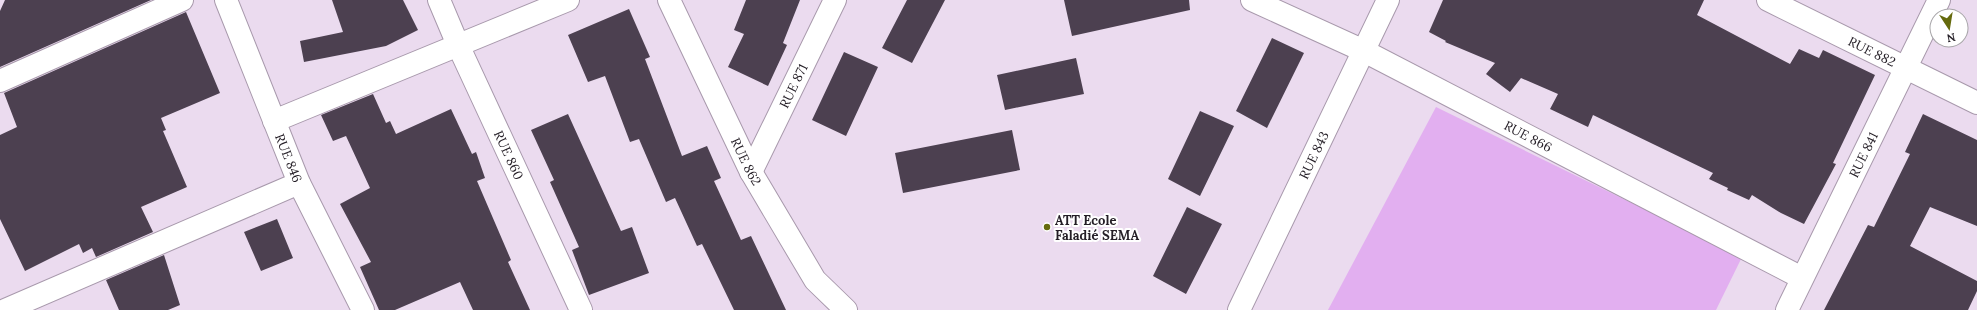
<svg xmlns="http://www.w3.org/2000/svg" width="1977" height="310" font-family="Lora,serif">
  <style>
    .green { fill: #e2aff0 }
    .building { fill: #4c4050 }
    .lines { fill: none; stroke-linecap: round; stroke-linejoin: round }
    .street-casing { stroke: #a899ac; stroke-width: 24 }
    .street { stroke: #fff; stroke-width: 22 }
    .poi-dot { fill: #656a0d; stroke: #fff; stroke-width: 1.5 }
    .labels { text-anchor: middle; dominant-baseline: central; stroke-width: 4; stroke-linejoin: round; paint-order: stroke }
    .street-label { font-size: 13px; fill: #241e26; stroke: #fff }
    .poi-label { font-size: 13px; font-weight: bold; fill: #241e26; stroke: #fff; text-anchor: start }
  </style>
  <rect width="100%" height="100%" fill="#ebdbef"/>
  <!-- green -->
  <path class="green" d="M1436,107L1742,257L1716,310H1328Z"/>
  <!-- building -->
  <path class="building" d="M5,0H151L0,67V11Z
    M332,0H403L418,30L386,46L304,62L300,41L343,32Z
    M746,0H800L783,43L787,45L768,86L728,67L744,34L734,30Z
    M907,0H945L912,63L882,48Z
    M1064,0H1189L1190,10L1072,36Z
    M1443,0H1704L1697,15L1790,64L1799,49L1819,58L1823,50L1875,75L1833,163L1836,164L1804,224L1781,213L1752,195L1749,200L1727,190L1728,188L1709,179L1713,173L1593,115L1588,127L1550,109L1558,94L1521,78L1510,92L1486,74L1495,63L1445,42L1446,41L1429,32Z
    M629,9L650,57L645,59L682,156L707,146L721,178L714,181L741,240L751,236L786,310H734L702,244L697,246L675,198L666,202L639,139L630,142L605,76L588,82L568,35Z
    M186,12L220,93L161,118L166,130L163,131L187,187L141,207L153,232L96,257L92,248L83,253L79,244L25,271L0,219V135L17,127L4,93Z
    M1272,38L1304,53L1267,128L1236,111Z
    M844,52L878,67L846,136L812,120Z
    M1076,58L1084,94L1005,110L997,75Z
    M373,94L386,123L390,121L396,134L451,109L472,154L476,152L485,178L477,181L511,260L508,262L530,310H473L460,282L395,310H379L360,267L371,262L340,204L370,188L346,136L333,141L321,115Z
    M1200,111L1234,126L1200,196L1168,179Z
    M568,114L621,231L632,227L649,273L589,295L572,250L579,247L550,182L554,180L531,130Z
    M1923,114L1977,140V226L1930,207L1910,246L1977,281V291L1968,310H1824L1868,225L1874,227L1910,154L1905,152Z
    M1012,130L1020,170L903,193L895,153Z
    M1187,207L1222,224L1186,294L1153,276Z
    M277,219L293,258L261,271L244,232Z
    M164,255L180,305L168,310H119L106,280Z"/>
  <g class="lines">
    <defs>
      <g id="street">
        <path id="s1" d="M226,0L299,183L363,310"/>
        <path id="s2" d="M439,0L458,45L581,310"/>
        <path id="s3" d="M669,0L751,172L815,280L846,310"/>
        <path id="s4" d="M1252,0L1364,51L1802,278"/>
        <path id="s5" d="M1768,0L1977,103"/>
        <path d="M0,81L182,0"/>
        <path d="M274,121L568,0"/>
        <path id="s6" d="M751,172L835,0"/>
        <path d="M5,310L299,183"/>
        <path id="s7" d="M1239,310L1388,0"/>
        <path id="s8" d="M1787,310L1939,0"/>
      </g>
    </defs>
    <!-- street casing -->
    <use href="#street" class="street-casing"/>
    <!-- street -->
    <use href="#street" class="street"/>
  </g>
  <!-- markers -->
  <circle class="poi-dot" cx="1047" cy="227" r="4"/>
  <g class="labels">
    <!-- street labels -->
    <g class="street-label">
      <text stroke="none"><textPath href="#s5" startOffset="116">RUE 882</textPath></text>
      <text stroke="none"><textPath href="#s6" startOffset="96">RUE 871</textPath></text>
      <text stroke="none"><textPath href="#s4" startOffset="308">RUE 866</textPath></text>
      <text stroke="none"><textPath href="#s2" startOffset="170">RUE 860</textPath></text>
      <text stroke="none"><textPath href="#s7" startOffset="172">RUE 843</textPath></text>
      <text stroke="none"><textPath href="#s8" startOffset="173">RUE 841</textPath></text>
      <text stroke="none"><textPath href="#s1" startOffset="170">RUE 846</textPath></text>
      <text stroke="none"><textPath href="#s3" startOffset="179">RUE 862</textPath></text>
    </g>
    <!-- poi labels -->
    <g class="poi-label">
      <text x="1055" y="220">ATT Ecole<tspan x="1055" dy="15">Faladié SEMA</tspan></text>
    </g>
  </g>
  <!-- north arrow -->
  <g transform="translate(1949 28) rotate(168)"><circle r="19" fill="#ffffff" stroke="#a7a5a8"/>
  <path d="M0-3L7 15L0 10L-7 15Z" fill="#656a0d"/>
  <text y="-6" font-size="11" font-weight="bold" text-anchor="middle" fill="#241e26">N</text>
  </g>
</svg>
